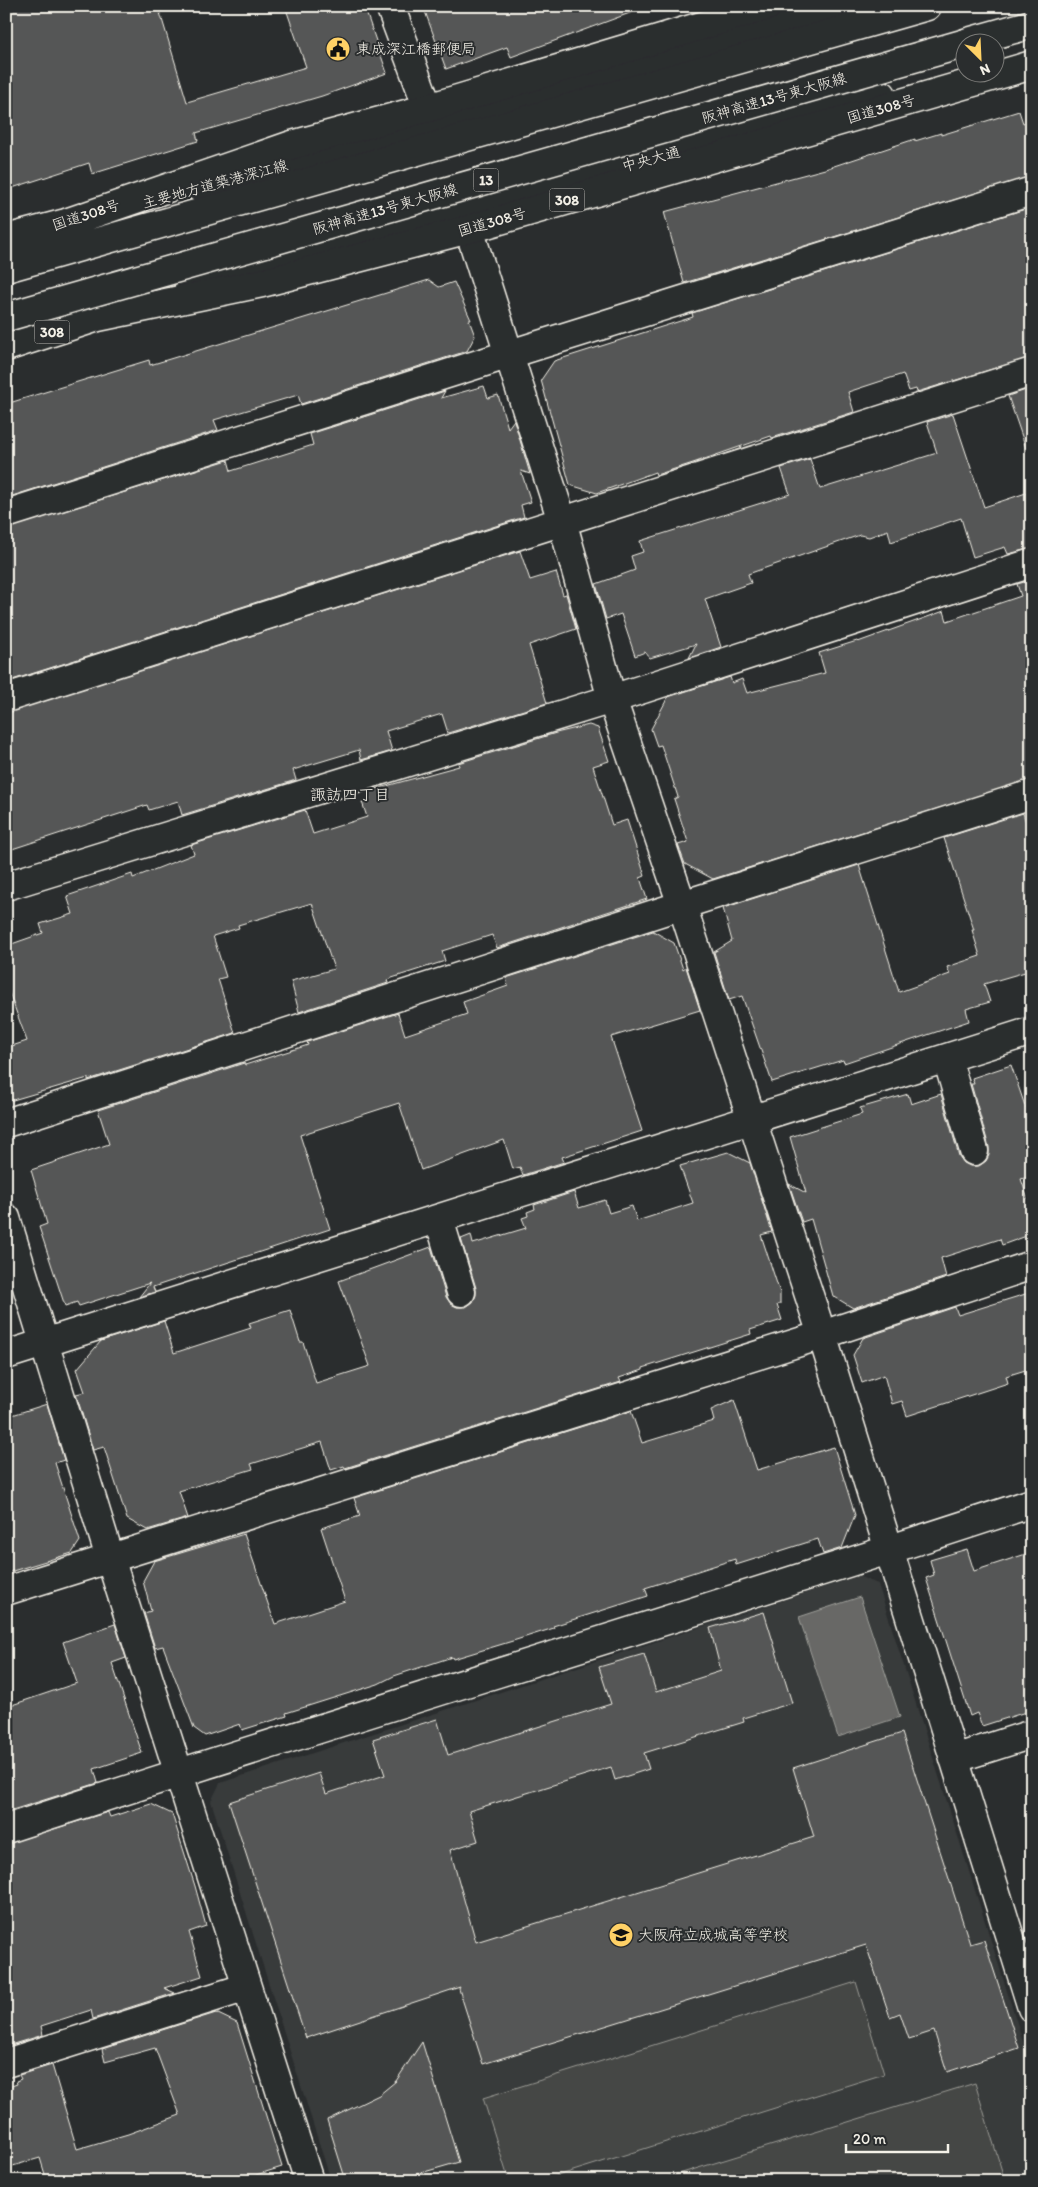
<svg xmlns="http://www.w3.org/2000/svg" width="1038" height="2187" font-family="Itim,'Klee One',sans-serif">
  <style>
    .built { fill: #373a3a }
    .green { fill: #444645; stroke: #9c9c96 }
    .water { fill: #676866; stroke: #9f9f9a }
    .building { fill: #555756; stroke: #f4f1e8 }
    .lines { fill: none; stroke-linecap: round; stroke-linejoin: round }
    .minor-casing { stroke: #f4f1e8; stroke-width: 31 }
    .major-casing { stroke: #f4f1e8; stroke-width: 31 }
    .highway-casing { stroke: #f4f1e8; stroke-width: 31 }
    .minor { stroke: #2a2d2e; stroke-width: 28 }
    .major { stroke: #2a2d2e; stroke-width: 28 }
    .highway { stroke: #2a2d2e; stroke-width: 28 }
    .highway-bridge-casing { stroke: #f4f1e8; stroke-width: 31; stroke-linecap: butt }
    .highway-bridge { stroke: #2a2d2e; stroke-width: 28 }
    .labels { text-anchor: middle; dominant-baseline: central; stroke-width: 4; stroke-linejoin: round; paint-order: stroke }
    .shield { fill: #2a2d2e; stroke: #b7b6b0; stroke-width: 1 }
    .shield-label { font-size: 14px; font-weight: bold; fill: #f4f1e8 }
    .poi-label { font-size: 15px; fill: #f4f1e8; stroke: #2a2d2e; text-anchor: start }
    .street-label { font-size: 15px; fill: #f4f1e8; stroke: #2a2d2e }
    .neighbourhood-label { font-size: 16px; fill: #f4f1e8; stroke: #2a2d2e }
  </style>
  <rect width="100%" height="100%" fill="#2a2d2e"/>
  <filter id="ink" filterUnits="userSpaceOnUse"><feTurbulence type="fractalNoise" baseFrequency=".02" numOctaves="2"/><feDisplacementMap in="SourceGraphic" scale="10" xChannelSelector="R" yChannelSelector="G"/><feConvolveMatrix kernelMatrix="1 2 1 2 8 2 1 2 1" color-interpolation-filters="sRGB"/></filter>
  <g filter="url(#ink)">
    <!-- built -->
    <path class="built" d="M858,1576L878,1584L1032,2070V2181H331L211,1801L220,1783Z"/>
    <!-- green -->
    <path class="green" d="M856,1982L884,2074L541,2181H509L483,2098Z
      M975,2083L1005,2181H656Z"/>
    <!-- water -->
    <path class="water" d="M860,1597L900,1717L838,1737L799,1617Z"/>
    <!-- building -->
    <path class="building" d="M19,6H158L187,102L306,67L285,6H364L387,73L322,96L196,133L198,141L92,174L89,163L6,190V10Z
      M423,6H637L638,10L511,57L507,47L446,69Z
      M1019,111L1023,123L1032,120V176L684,283L664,212L825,169L915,139V141L941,133V135Z
      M1032,207V357L917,392L916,389L909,391L903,374L848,392L854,412L772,438L771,436L693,463L656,475L655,472L597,493L570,485L541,380L554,361L693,317L692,313Z
      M429,280L439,287L454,282L471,320H469L475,336L467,351L301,404L298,395L214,420L218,430L6,498V404L149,360L150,365Z
      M484,386L488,398L498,395L508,428L514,420L530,474L521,471L531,502L521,505L524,517L6,682V529L228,460L231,471L313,445L310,434L445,391L441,398Z
      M1032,388V450L1027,451L1008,396Z
      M953,414L984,507L1032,491V548L1008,554L1005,547L973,557L961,518L891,542L888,530L869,537L860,535L748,574L751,583L705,599L721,647L689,658L696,644L650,658L645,652L635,656L621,614L606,619L596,584L635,570L631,556L643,552L640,541L790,494L781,468L810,459L820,489L937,453L927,422Z
      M520,551L530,580L556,572L563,595L566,594L576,629L529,645L547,703L448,733L442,714L386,731L392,751L361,760L359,750L293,770L296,780L182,815L178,801L149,810L147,805L6,851V713Z
      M1032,580V779L713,879L685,864L678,845L688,842L674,799L678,797L661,745L657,746L651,729L668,697L730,677L732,683L742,679L747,693L825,673L819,653L857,641L858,642L944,611L947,621L1021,596L1017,584Z
      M589,725L598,728L609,761L593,766L612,825L627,820L645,876L640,878L647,899L497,948L492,935L442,951L445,961L392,978L387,980L388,983L299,1012L291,981L334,969L312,903L238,925L239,928L213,936L226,977L218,979L235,1033L88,1080V1078L6,1102V1048L27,1041L6,984V946L43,933L40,924L73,914L67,896L132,874L133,878L194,854L191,845L305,810L313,834L367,817L362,802L370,799L368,791L459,766L458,763L556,733Z
      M1023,813L1032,842V970L984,984L990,1002L966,1009L969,1021L844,1063L843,1060L772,1082L742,996L729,1000L714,952L732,941L723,908L859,865L899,992L950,974L947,967L980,956L972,930H974L944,838Z
      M653,931L674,943L683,969L686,967L700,1010L611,1037L642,1131L562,1157L564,1162L523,1175L520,1167L513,1169L504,1140L421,1170L399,1103L300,1135L330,1229L153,1287L155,1292L139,1297L150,1283L79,1306L77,1302L65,1306L39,1227L47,1224L31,1170L109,1144L98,1110L244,1063L245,1065L308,1045L307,1042L398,1013L405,1035L467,1014L463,1002L508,986L506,978Z
      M1011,1065L1032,1126V1176L1021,1179L1032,1211V1234L1002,1245L1000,1239L941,1258L946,1277L853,1308L833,1296L811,1219L802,1222L789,1184L806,1193L790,1137L862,1114L860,1108L908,1094L911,1104L941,1094L959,1156L964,1163L970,1166H979L986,1161L989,1155V1147L971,1084H974L972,1078Z
      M728,1152L750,1163L772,1232L761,1235L780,1293V1304L777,1305L782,1320L750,1330L751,1334L643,1368V1370L619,1378L621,1382L345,1468L344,1466L331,1470L322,1442L251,1464L253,1469L179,1491L188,1518L147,1530L127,1519L104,1447L93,1450L76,1394L85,1392L77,1369L101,1341L164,1321L174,1353L251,1328L249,1323L290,1310L300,1342H303L316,1383L370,1366L339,1281L431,1247L446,1297L451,1304L457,1307H466L473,1302L476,1295V1288L461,1239L471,1235L473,1244L526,1228L522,1218L528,1216L527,1212L535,1209L534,1205L574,1192L579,1208L605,1200L609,1213L632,1206L637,1221L693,1203L680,1166Z
      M1032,1292V1368L1006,1376L1008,1383L907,1416L902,1401L892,1404L884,1375L862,1383L853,1355L863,1338L955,1307L958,1315Z
      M734,1400L757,1470L834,1447L855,1515L842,1548L823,1554L818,1539L736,1565L735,1559L645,1588L648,1596L553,1626L554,1628L516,1640L453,1659L452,1657L394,1676L378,1684L286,1713L287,1716L242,1730L240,1724L205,1736L194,1728L163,1646L155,1648L144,1613L151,1611L143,1581L154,1561L244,1534L275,1624L345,1601L321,1528L360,1516L354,1498L631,1411L642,1443L714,1421L711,1410Z
      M47,1404L64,1460L55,1463L80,1541L72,1553L6,1573V1417Z
      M967,1549L974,1571L1032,1552V1710L982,1726L977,1713L970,1716L926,1578L934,1575L930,1560Z
      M764,1612L792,1703L743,1718L744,1722L644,1753L649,1769L615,1780L611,1767L469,1811L478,1841L450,1850L476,1942L814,1837L793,1768L902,1733L970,1944L984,1940L1019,2048L947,2072L934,2031L909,2039L900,2013L890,2017L866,1945L483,2064L459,1989L460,1987L306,2038L229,1802L319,1773L326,1794L385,1775L373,1739L437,1719L448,1755L611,1704L599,1667L644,1654L656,1692L721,1671L710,1628Z
      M115,1624L126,1658L112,1663L142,1753L94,1769L98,1783L6,1812V1707L77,1683L63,1642Z
      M151,1804L172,1814L195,1886L206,1926L189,1932L202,1976L164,1988L175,1993L93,2019L91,2010L41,2026L43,2035L10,2045L6,2034V1844L108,1812L110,1817Z
      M216,2013L237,2023L282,2167L256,2175L258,2181H47L40,2158L6,2168V2088L17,2084L16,2081L21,2079L19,2075L52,2065L77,2149L128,2134L180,2115L155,2048L105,2062L102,2049Z
      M422,2042L459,2162L393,2181H346L327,2120L379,2095L396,2081Z"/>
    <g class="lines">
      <defs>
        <path id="minor" d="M390,6L428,108
          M469,229L562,521L612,699L682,905L822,1335L1032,2008
          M6,514L510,354L1032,191
          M6,698L1032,372
          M6,886L612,699L1032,563
          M947,1058L974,1151
          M6,1123L682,905L1032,794
          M6,1218L110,1558L309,2181
          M439,1219L461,1292
          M6,1355L1032,1031
          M6,1591L822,1335L1032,1265
          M954,1759L1032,1734
          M6,1829C347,1717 691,1616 1032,1503
          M6,2063L247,1987"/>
        <path id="major" d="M200,188L307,160L554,89L852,6
          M189,287L882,95"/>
        <path id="highway" d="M968,42L1032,24
          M6,239L66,223L292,145L428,108L768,6
          M6,268L927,6
          M6,347L98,317L262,283L469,229L1032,65"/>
      </defs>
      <!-- minor casing -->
      <use href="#minor" class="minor-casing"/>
      <!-- major casing -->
      <use href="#major" class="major-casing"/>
      <!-- highway casing -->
      <use href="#highway" class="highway-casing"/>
      <!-- minor -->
      <use href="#minor" class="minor"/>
      <!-- major -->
      <use href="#major" class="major"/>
      <!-- highway -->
      <use href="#highway" class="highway"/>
      <defs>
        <path id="highway-bridge" d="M6,317L966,43"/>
      </defs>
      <!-- highway-bridge casing -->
      <use href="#highway-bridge" class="highway-bridge-casing"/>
      <!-- highway-bridge -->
      <use href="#highway-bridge" class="highway-bridge"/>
    </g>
  </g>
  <!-- icons -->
  <defs>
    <symbol id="civic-disc" viewBox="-11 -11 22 22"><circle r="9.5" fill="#ffd166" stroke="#2a2d2e"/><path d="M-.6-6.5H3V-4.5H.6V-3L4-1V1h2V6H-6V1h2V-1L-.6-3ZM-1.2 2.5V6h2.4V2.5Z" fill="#111"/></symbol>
    <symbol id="school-disc" viewBox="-11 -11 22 22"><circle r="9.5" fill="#ffd166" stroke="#2a2d2e"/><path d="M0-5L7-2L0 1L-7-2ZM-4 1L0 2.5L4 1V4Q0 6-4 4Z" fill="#111"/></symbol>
  </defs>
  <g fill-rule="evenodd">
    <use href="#civic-disc" x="324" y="35" width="28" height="28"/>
    <use href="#school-disc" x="607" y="1921" width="28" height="28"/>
  </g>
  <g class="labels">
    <!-- shield labels -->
    <g class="shield">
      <rect x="473.5" y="168.5" width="25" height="23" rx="4"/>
      <rect x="549.5" y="188.5" width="35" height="23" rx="4"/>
      <rect x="34.5" y="320.5" width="35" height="23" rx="4"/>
    </g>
    <g class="shield-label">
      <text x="486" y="180">13</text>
      <text x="567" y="200">308</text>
      <text x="52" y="332">308</text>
    </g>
    <!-- poi labels -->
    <g class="poi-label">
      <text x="356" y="49">東成深江橋郵便局</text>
      <text x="638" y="1935">大阪府立成城高等学校</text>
    </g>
    <!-- street labels -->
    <g class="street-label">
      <text transform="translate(774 98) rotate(-16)">阪神高速13号東大阪線</text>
      <text transform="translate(881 109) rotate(-16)">国道308号</text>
      <text transform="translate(651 159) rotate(-15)">中央大通</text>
      <text transform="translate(215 184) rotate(-15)">主要地方道築港深江線</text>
      <text transform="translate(385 209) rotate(-16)">阪神高速13号東大阪線</text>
      <text transform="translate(86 215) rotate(-18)">国道308号</text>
      <text transform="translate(492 222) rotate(-16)">国道308号</text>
    </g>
    <!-- neighbourhood labels -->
    <g class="neighbourhood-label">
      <text x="350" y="794">諏訪四丁目</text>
    </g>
  </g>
  <!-- margin -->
  <rect width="1038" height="2187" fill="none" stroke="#2a2d2e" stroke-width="25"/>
  <rect x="12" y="12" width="1013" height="2162" fill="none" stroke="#f4f1e8" stroke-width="2" filter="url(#ink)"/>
  <!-- north arrow -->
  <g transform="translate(980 58) rotate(156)"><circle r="24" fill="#2a2d2e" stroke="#7b7b78"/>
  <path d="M0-4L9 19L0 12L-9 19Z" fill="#ffd166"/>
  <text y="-8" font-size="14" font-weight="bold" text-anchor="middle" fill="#f4f1e8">N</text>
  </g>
  <!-- scale -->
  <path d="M846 2144v8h102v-8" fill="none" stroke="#f4f1e8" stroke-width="2.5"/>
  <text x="853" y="2144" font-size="15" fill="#f4f1e8" stroke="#2a2d2e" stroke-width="4" paint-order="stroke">20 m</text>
</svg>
